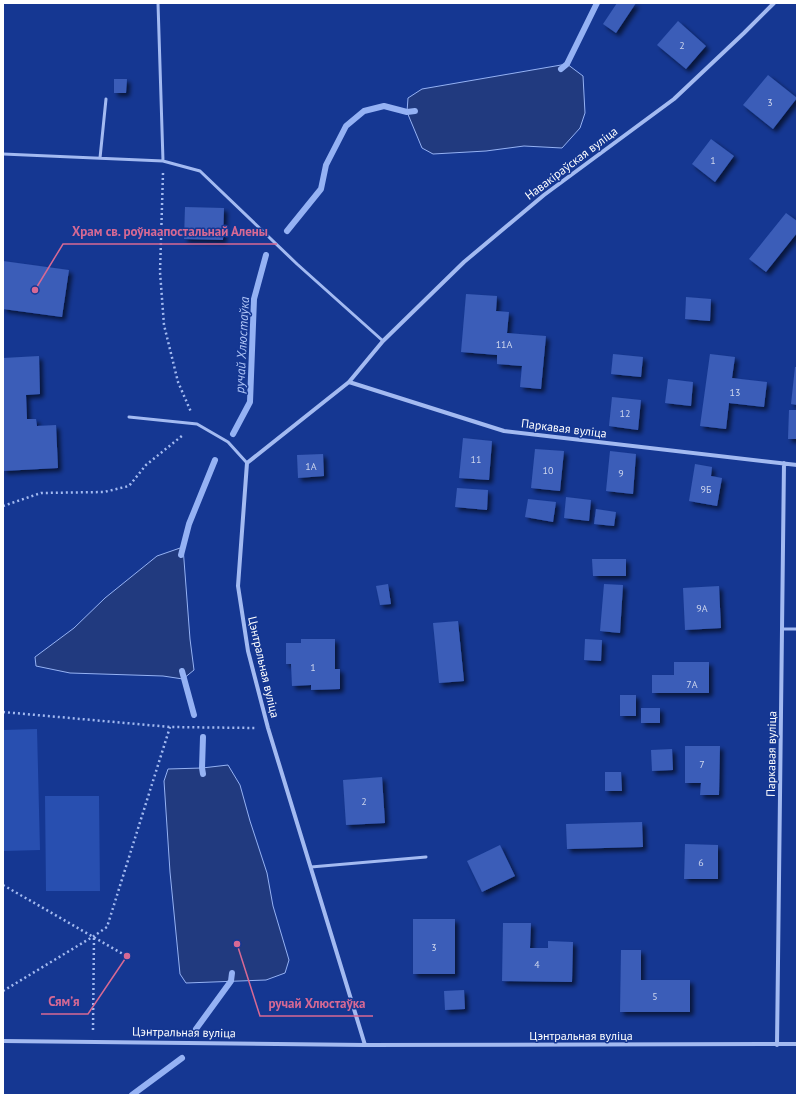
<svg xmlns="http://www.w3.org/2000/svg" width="800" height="1098" font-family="'PT Sans',sans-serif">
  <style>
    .green { fill: #284fb0 }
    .water { fill: #213a7f; stroke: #95b2f4 }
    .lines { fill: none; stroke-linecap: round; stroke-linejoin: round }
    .stream { stroke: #95b2f4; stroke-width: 6 }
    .building { fill: #3a5db8; filter: url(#shadow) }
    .path { stroke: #a3baf1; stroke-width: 2.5; stroke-dasharray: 2 3; stroke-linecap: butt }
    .service { stroke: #a3baf1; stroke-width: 3 }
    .minor { stroke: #a3baf1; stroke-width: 4 }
    .labels { text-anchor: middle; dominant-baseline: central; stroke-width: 3; stroke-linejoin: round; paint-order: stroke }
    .number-label { font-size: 10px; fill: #ced6ed }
    .street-label { font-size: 12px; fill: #fff; stroke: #153792 }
    .water-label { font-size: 13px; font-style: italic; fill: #afc5f8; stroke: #153792 }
    .leader { fill: none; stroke: #d76994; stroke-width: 1.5 }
    .callout-dot { fill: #d76994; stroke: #153792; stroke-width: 1.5 }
    .callout-label { font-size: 13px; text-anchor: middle; font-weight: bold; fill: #d76994; stroke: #153792; stroke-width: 3; stroke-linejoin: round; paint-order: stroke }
  </style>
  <defs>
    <filter id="shadow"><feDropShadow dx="3.5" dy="3.5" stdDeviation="2" flood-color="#0009"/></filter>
  </defs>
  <rect width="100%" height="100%" fill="#153792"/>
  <!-- green -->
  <path class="green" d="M37,729L40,850L3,851V730Z
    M45,796H99L100,891H46Z"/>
  <!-- water -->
  <path class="water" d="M567,64L583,76L585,113L580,128L562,148L524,146L486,151L433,154L422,148L407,112L408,98L422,89Z
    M183,547L190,639L194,670L183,679L163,676L70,673L36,666L35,657L74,628L105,598L157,556Z
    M228,765L240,785L250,821L267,873L273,906L289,960L285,973L266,980L186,983L180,974L170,872L164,781L168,769L202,768Z"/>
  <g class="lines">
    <!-- stream -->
    <path class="stream" d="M561,69L567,64L597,3
      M287,231L321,189L326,165L346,126L364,111L384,106L407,112L415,111
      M233,434L250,402L254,299L266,255
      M181,555L189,524L215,460
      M182,671L194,715
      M203,737L202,768L203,774
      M196,1029L231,981L232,973
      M132,1095L182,1058"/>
  </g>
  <!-- building -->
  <path class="building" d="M617,3H636L616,33L603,24Z
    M678,21L706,46L686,69L657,45Z
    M768,75L797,98L773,129L743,105Z
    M114,79H127L126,93H114Z
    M711,139L734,156L715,182L692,164Z
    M185,207L224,208L223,240L184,239Z
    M786,213L797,221V233L766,272L749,259Z
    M3,261L69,270L62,317L3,309Z
    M466,294L497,296L496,311L509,312L507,333L546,336L541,389L520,387L522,366L497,364V355L461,352Z
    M686,297L711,299L710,321L685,319Z
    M613,354L643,357L641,377L611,374Z
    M710,354L735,357L732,378L767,382L764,407L729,403L726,429L700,426Z
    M39,356L40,394L26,395L27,419H36L37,426L56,425L58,468L3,471V358Z
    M795,367H797V405L791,404Z
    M668,379L693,382L691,406L665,403Z
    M612,397L641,400L638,430L609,426Z
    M789,410H797V439H788Z
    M463,438L492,441L489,480L459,478Z
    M535,449L564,451L560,491L531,488Z
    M610,451L636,454L633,494L606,491Z
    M323,454L324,476L298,478L297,455Z
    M695,464L712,467L711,476L722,478L717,506L689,501Z
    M457,488L488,490L487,510L455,507Z
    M566,497L591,500L589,521L564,518Z
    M528,499L556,502L553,522L525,517Z
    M596,509L616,512L614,526L594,524Z
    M592,559H626V576H593Z
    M388,584L391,604L380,605L376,586Z
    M604,584L623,585L620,633L600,631Z
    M719,586L721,628L685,630L683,588Z
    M458,621L464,681L439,683L433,623Z
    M301,639H335V669H340V689L311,690V685L292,686L291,664H286V643H301Z
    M585,639L602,640L601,661L584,660Z
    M674,662H709V693H652V675H674Z
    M620,695H636V716H620Z
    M641,708H660V723H641Z
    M685,746H720L719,795H700L701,783H685Z
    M672,749L673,770L652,771L651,750Z
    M605,772H621L622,791H605Z
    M382,777L385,823L346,825L343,780Z
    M642,822L643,847L567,849L566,824Z
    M685,844L718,845V879H684Z
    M500,845L515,876L482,892L467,861Z
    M413,919H455V974H413Z
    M503,923H531L530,948H548V941L573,942L572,982L502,981Z
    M621,950H641V980H690V1012H620Z
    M464,990L465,1009L445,1010L444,991Z"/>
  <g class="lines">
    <!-- path -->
    <path class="path" d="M163,173L160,272L164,325L178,382L191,412
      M3,506L41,493L104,492L129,486L146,465L183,435
      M3,712L170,727L256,728
      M3,885L123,954
      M3,991L94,936L107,927L170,727
      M93,1030L94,937"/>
    <!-- service -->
    <path class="service" d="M158,3L163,161
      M3,154L163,161L200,171L297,264L383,341
      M100,158L106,99
      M129,417L197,424L228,442L247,463
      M782,629H797
      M311,867L426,857"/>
    <!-- minor -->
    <path class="minor" d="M349,382L504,431L797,465
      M3,1041L365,1045L797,1044
      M365,1045L268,728L248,651L238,586L247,463L349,382L383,341L464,262L544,195L674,99L744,33L774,3
      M777,1045L784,463"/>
  </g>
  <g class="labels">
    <!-- number labels -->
    <g class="number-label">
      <text x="682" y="45">2</text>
      <text x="770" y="102">3</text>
      <text x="713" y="160">1</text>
      <text x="504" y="344">11А</text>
      <text x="735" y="392">13</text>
      <text x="625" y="413">12</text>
      <text x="476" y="459">11</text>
      <text x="311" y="466">1А</text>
      <text x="548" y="470">10</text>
      <text x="621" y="473">9</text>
      <text x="706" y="489">9Б</text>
      <text x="702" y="608">9А</text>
      <text x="313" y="667">1</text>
      <text x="692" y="684">7А</text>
      <text x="702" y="764">7</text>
      <text x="364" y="801">2</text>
      <text x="701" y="862">6</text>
      <text x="434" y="947">3</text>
      <text x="537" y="964">4</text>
      <text x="655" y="996">5</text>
    </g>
    <!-- street labels -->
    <g class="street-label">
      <text transform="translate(571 163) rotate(-37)">Навакіраўская вуліца</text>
      <text transform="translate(564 428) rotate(7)">Паркавая вуліца</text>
      <text transform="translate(264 667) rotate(77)">Цэнтральная вуліца</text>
      <text transform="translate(771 754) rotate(-89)">Паркавая вуліца</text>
      <text transform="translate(184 1032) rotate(1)">Цэнтральная вуліца</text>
      <text x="581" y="1035">Цэнтральная вуліца</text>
    </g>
    <!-- water labels -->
    <g class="water-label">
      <text transform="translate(242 345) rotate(-87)">ручай Хлюстаўка</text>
    </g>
  </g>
  <!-- callouts -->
  <path class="leader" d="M35 290L63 244H277M127 956L88 1014H41M237 944L260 1016H373"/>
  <g class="callout-dot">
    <circle cx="35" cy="290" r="4"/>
    <circle cx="127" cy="956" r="4"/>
    <circle cx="237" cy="944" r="4"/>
  </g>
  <g class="callout-label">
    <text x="170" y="236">Храм св. роўнаапостальнай Алены</text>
    <text x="64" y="1006">Сямʼя</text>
    <text x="317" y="1008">ручай Хлюстаўка</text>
  </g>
  <!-- border -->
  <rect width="800" height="1098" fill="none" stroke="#ffffff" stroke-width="8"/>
</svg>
